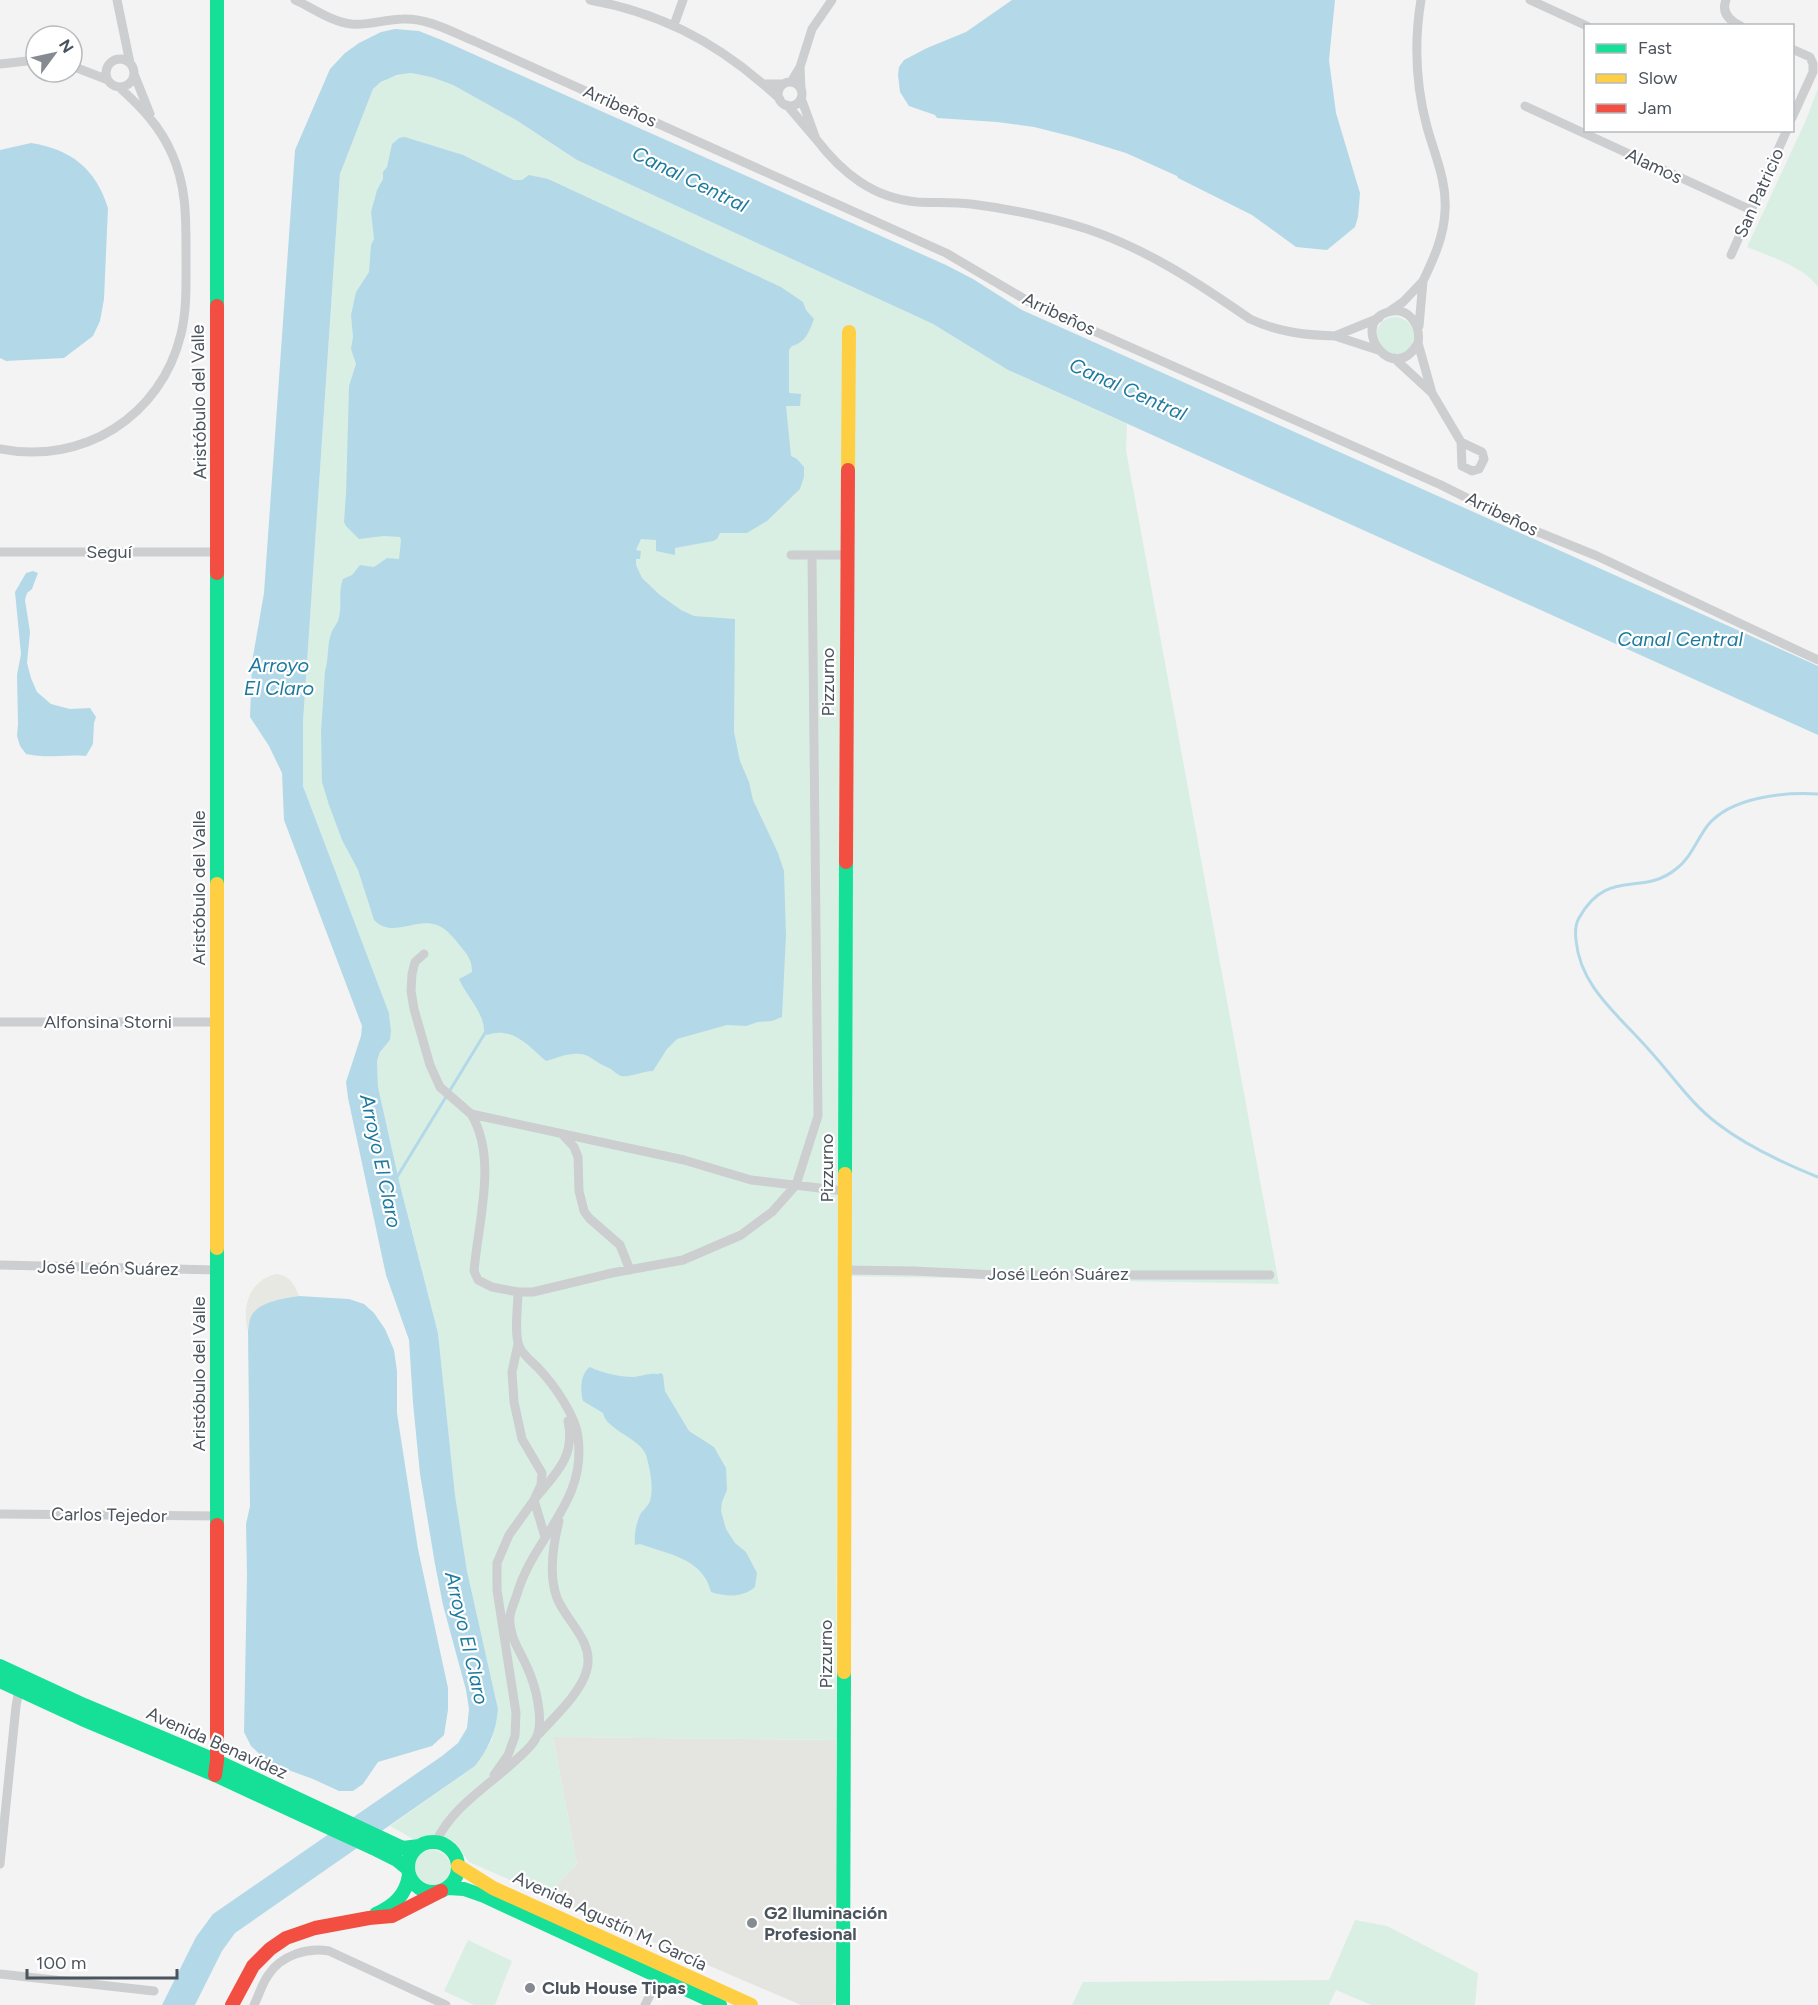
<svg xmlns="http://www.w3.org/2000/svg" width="1818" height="2005" font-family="Figtree,sans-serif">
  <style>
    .commercial { fill: #e4e4e1 }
    .green { fill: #daefe4 }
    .sand { fill: #e8e8e2 }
    .water { fill: #b3d9e8 }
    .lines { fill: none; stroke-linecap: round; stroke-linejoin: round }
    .stream { stroke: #b3d9e8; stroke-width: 3 }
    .street { stroke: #ccced0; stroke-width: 9 }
    .fast { stroke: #16e098; stroke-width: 14 }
    .slow { stroke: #ffcf43; stroke-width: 14 }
    .jam { stroke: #f24e42; stroke-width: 14 }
    .poi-dot { fill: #868b92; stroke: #fff; stroke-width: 2 }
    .labels { text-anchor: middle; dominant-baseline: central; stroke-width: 4.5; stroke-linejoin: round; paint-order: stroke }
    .street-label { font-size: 18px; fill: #4b535d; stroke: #fff }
    .poi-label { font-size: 18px; font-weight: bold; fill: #4b535d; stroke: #fff; text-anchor: start }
    .water-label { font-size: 20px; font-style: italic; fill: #1d7a9f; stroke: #fff }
  </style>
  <rect width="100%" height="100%" fill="#f3f3f3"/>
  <!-- commercial -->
  <path class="commercial" d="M553,1737L836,1740L837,2002L831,2005H801L546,1896L577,1864Z"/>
  <!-- green -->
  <path class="green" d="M411,73L431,77L453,85L516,120L577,160L933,324L1008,370L1127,424L1126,450L1279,1284L838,1276L836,1740L553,1737L577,1864L546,1896L469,1862L457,1845L450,1839L436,1835L426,1836L420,1839H413L390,1826L475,1766L492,1740L498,1709L467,1571L455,1495L438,1333L400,1185L378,1087L377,1061L380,1052L390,1040L391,1031L389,1013L303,786V722L340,174L373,89C384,79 396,75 411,73Z
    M1818,88V287C1805,267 1768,256 1747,247L1806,120Z
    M1376 336a19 19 0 1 1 38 0a19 19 0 1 1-38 0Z
    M413 1869a19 19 0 1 1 38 0a19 19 0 1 1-38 0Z
    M1355,1920L1387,1926L1478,1973L1475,2005H1371L1336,1990L1329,2005H1072L1083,1982L1329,1980Z
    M468,1940L512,1961L495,2005H474L444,1991Z"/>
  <!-- sand -->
  <path class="sand" d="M277,1274C290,1276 294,1284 299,1296C285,1298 264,1301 254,1313C249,1317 249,1325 248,1331C241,1307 250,1279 277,1274Z"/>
  <!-- water -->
  <path class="water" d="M1012,0H1335L1329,60L1336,113L1360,193L1358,217L1355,227L1327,250L1296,247L1252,215L1178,178L1177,176L1126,153L1074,137L1034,127L997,122L937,118L935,115L909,106L900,92L898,75L899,67L904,60L927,48L966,32Z
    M395,29L419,31L444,41L946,265L973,279L1022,310L1818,666V735L1008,370L933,324L577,160L516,120L453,85L431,77L411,73L397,75L381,82L373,89L340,174L303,722V786L389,1013L391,1031L390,1040L380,1052L377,1061L378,1087L400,1185L438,1333L455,1495L467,1571L498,1709C496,1732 489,1748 475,1766L235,1933L222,1951L195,2005H162L196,1937L213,1914L442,1756L458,1743L467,1728L469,1709L466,1690L443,1605L435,1564L420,1474L413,1403L409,1340L386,1275L348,1098L346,1082L361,1036L362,1026L284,820L282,773L269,746L250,717L252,662L264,593L295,150L330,69L345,53L359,43L381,32Z
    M405,137L463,155L514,180H522L529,175L548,179L781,287L803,302L806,310L814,319C809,332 806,342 792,346L789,350V393L801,394L800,406H786L791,456L797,459L804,467V477L800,489L767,521L747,533H720L717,539L713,541L675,548V555L656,551V540L641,539L636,550L641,551L640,559H636V565L642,578L660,595L681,610L694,616L735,619L734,732L740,761L749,782L753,800L778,853L784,871L786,935L782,1017L772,1021L758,1022L746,1026L727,1025L677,1039L667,1049L653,1071C644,1071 627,1078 621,1076C616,1074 613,1070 609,1068C601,1065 595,1060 588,1056C574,1050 560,1057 546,1061C528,1046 513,1026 487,1035L484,1032C485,1013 466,996 459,979L472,972C472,961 468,955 461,947C454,938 447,929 437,925C415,917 392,939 374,920L358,870L342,840L329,805L322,782L321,732L325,671C329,658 327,644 331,634C333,627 338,624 339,617C342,605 338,591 343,579L352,575L360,565L374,567L387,558L399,559L401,540L400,537L384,536L359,539L346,526L344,522L346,494L349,386L356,364L351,349L353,337L351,315L356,292L369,272L371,245L374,239L371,212L377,190L383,179V172L387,167L392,144L399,138Z
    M31,143C71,149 96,169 108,208L104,299L100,321L93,336L64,358L6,361L0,358V150Z
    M33,571L38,573L32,589L27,593L25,600L30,632L27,663L31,678L37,692L51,704L70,709L90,708L96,717L94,723L93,744L86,756C64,754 48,759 26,754L20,746L17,736L18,724L17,675L21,654L15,592L26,573Z
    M299,1296L349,1299L364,1304L374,1313L385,1329L394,1350L397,1371V1413L418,1549L448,1688V1710L444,1735L432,1746L378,1762L363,1784L353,1791H339L313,1779L269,1763L251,1746L244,1732L247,1575L246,1524L250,1506L248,1331C249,1325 249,1317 254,1312C264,1301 285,1298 299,1296Z
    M590,1367C602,1373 620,1377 634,1377C644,1376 647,1373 658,1374L661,1373L663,1375L665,1391L689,1431L714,1447L726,1468L727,1490L722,1502L721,1511L726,1529L735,1543L746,1552L757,1573L755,1587C742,1598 726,1597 711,1592C703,1558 667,1554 640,1544L635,1545C634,1535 636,1522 641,1513C644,1509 648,1506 650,1501C654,1487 650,1469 646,1455C640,1438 606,1430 603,1413L583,1401C580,1390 580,1374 590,1367Z"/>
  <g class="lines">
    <!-- stream -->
    <path class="stream" d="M1818,794C1784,792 1731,797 1708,825C1697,839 1691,858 1676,869C1642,897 1607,867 1579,918C1575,925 1575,932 1576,940C1580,988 1621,1017 1650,1051C1672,1075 1691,1104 1718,1124C1748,1147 1783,1163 1818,1177
      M397,1177L485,1033"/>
    <!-- street -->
    <path class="street" d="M117,0L130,63
      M295,0C313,8 332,22 351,24C368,26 386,19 403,19C428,18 452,32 474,41L946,253L1033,304L1441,485L1523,526L1597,556L1818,660
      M590,0C657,12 712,40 763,84
      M1421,0C1414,42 1416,86 1427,127C1435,156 1447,181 1445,211C1444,236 1434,258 1423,281
      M1530,0L1587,26
      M1726,0C1721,13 1730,21 1741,26
      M674,25L683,0
      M1792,49L1810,57L1813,64V72L1792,118
      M106 73a14 14 0 1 1 28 0a14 14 0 1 1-28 0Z
      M0,64L36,60
      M72,66L108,80
      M800,67L812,29L832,0
      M134,74L150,114
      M791,82L800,67L801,89
      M778 94a12 12 0 1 1 24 0a12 12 0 1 1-24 0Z
      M780,99L763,84H783
      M787,105L816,139L801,98
      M1525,106L1751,210
      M816,139C842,173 873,198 917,202C935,203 953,202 971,204C1010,209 1049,217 1087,229C1147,249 1198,283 1250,319C1278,332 1304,335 1335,336
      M1731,255L1787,130
      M1390,311L1403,302L1423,281L1419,326
      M1378,350L1335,336L1379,318
      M1394,358L1432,393L1418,343C1421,324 1408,306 1388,312C1348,324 1393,388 1418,343
      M1432,393L1461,442
      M1461,442L1482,452L1484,459L1479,469L1472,471L1462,466Z
      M0,449C83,465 161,417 181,334C187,310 186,282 186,257C186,221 187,187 172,154C160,126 141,107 119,87
      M0,552H218
      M791,555H847
      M424,954L415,962L412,974L411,991L414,1009L430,1065L440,1087L471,1114L684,1160L751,1180L845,1191
      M0,1022H217
      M471,1114C498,1158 478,1222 474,1271L478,1280L492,1287L518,1292H533L612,1273L683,1260L741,1235L772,1212L796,1185L818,1116L812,556
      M562,1134L574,1147L578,1157L579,1191L584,1211L589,1218L620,1245L630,1270
      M0,1265L217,1270
      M846,1270L914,1271L997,1275H1270
      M0,1514L217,1516
      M545,1537L534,1500C555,1474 576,1457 568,1421
      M538,1735C554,1717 582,1692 587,1669C594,1641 566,1621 557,1598C548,1574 553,1545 559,1521
      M494,1775L508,1755L515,1736L516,1713L497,1590V1563L509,1535L534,1500L541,1485L542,1473L522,1439L514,1402L512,1372L518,1344
      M436,1842C451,1808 488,1786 515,1761C522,1754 532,1747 536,1738C545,1720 535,1684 527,1667C520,1651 508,1635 510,1616C511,1609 515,1601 517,1594C534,1536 587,1503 578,1437C576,1416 554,1385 540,1370C533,1362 524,1357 519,1346C514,1333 518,1306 518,1292
      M0,1864L16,1706L19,1690
      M0,1974L154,1991
      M254,2005C259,1995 262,1983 269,1974C282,1955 308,1947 329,1951L446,2005
      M645,2005L659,1977"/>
    <!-- fast -->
    <path class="fast" d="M217,0V306
      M217,573V884
      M845,1174L846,862
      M217,1248V1525
      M0,1666L84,1705L217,1761L403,1848L419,1846
      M0,1681L82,1719L215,1775L377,1850L397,1860L408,1869
      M408 1867a25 25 0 1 1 50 0a25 25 0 1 1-50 0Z
      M448,1888L464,1889L484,1896L720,2005
      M376,1914C394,1906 406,1895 409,1875
      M843,2005L844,1672"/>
    <!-- slow -->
    <path class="slow" d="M848,470L849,332
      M217,884V1248
      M844,1672L845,1174
      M458,1866L493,1888L751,2005"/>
    <!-- jam -->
    <path class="jam" d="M217,306V573
      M846,862L848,470
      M215,1775L217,1761V1525
      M232,2005L253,1966L270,1949L286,1938L315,1928L369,1918L392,1916L441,1891"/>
  </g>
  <!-- markers -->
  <g class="poi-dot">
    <circle cx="752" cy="1923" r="6"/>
    <circle cx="530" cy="1988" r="6"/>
  </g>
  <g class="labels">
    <!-- street labels -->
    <g class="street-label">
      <text transform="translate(620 106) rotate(24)">Arribeños</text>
      <text transform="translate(1654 166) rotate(25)">Alamos</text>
      <text transform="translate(1759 193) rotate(-66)">San Patricio</text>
      <text transform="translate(1059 314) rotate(25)">Arribeños</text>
      <text transform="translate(199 402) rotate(-91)">Aristóbulo del Valle</text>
      <text transform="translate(1502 514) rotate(26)">Arribeños</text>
      <text x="109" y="552">Seguí</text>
      <text transform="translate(828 682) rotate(-90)">Pizzurno</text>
      <text transform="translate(199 888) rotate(-90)">Aristóbulo del Valle</text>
      <text x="108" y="1022">Alfonsina Storni</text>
      <text transform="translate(827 1168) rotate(-90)">Pizzurno</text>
      <text transform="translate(108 1268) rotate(1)">José León Suárez</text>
      <text x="1058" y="1274">José León Suárez</text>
      <text transform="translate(199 1374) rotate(-90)">Aristóbulo del Valle</text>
      <text transform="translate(109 1515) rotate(1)">Carlos Tejedor</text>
      <text transform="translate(826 1654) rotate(-90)">Pizzurno</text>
      <text transform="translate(217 1743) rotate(24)">Avenida Benavídez</text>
      <text transform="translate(610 1921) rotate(25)">Avenida Agustín M. García</text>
    </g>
    <!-- poi labels -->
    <g class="poi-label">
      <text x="764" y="1913">G2 Iluminación<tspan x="764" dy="21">Profesional</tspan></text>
      <text x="542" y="1988">Club House Tipas</text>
    </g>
    <!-- water labels -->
    <g class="water-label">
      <text transform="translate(690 179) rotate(26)">Canal Central</text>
      <text transform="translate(1128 389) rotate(24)">Canal Central</text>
      <text x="1680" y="639">Canal Central</text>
      <text x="279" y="665">Arroyo<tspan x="279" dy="23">El Claro</tspan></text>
      <text transform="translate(381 1161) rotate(78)">Arroyo El Claro</text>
      <text transform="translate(467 1638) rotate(77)">Arroyo El Claro</text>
    </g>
  </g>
  <!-- legend -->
  <rect x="1584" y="24" width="210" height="108" fill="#ffffff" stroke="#b7babe" stroke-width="1.5"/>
  <rect x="1596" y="44" width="30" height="9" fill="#16e098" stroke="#b7babe" stroke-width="1.5"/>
  <text x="1638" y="54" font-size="18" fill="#4b535d">Fast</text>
  <rect x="1596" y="74" width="30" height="9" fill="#ffcf43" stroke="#b7babe" stroke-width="1.5"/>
  <text x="1638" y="84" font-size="18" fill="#4b535d">Slow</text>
  <rect x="1596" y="104" width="30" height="9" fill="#f24e42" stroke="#b7babe" stroke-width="1.5"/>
  <text x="1638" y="114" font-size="18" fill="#4b535d">Jam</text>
  <!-- north arrow -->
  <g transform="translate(54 54) rotate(57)"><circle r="28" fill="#ffffff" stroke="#b7babe" stroke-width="1.5"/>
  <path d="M0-4.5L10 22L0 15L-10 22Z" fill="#868b92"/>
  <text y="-9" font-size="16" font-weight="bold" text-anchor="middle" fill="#4b535d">N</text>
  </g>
  <!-- scale -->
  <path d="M27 1969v9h150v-9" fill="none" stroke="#4b535d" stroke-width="3"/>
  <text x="36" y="1969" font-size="18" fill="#4b535d" stroke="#ffffff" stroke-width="4.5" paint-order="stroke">100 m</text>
</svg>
